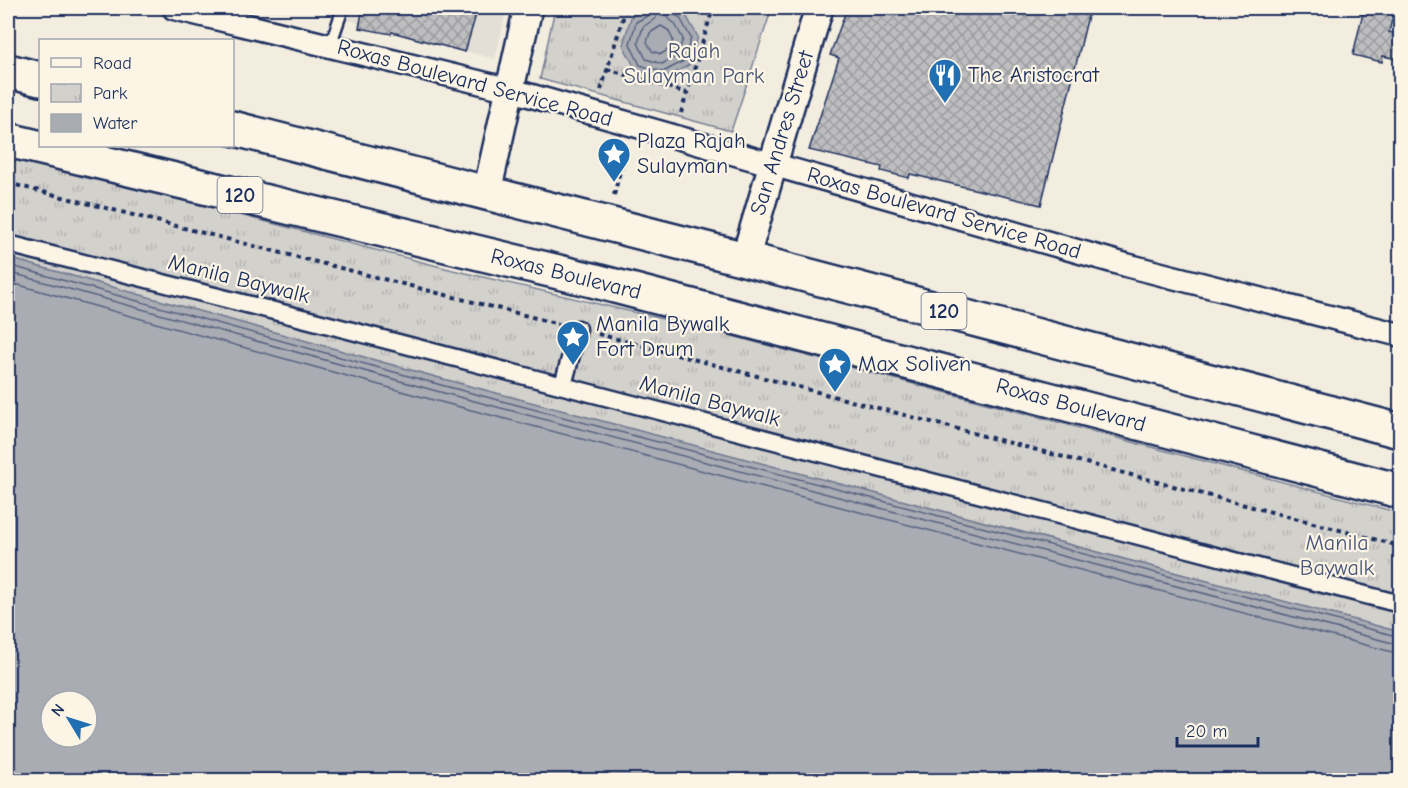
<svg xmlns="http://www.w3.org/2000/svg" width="1408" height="788" font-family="'Comic Neue',sans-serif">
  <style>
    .built { fill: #e3dfd6 }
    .park { fill: url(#park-tufts); stroke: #778095; stroke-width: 1.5 }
    .water { fill: #a9acb3; stroke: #707a91; stroke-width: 1.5; fill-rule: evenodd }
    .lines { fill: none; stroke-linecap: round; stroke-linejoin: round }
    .shore { stroke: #546180; stroke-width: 1.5 }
    .building { fill: url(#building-cross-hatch); stroke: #1b2f5e; stroke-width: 1.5 }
    .service-casing { stroke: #1b2f5e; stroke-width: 15 }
    .pedestrian-casing { stroke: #1b2f5e; stroke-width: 21 }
    .minor-casing { stroke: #1b2f5e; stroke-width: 27 }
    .tertiary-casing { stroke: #1b2f5e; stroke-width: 32 }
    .trunk-casing { stroke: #1b2f5e; stroke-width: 38 }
    .path { stroke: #1b2f5e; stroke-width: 4; stroke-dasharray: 4.5 4.5; stroke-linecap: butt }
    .service { stroke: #fcf5e5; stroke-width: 10 }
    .pedestrian { stroke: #fcf5e5; stroke-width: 16 }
    .minor { stroke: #fcf5e5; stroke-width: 22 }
    .tertiary { stroke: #fcf5e5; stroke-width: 27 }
    .trunk { stroke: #fcf5e5; stroke-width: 33 }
    .labels { text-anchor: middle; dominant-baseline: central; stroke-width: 4.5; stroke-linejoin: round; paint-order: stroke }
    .shield { fill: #fcf5e5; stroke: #5e6a86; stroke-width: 1.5 }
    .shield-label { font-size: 21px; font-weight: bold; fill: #1b2f5e }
    .park-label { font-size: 22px; fill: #49587a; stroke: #fcf5e5 }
    .poi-label { font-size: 22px; fill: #1b2f5e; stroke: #fcf5e5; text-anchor: start }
    .street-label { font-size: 22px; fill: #1b2f5e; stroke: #fcf5e5 }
  </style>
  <defs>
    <pattern id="park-tufts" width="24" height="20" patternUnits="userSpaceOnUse" patternTransform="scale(1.5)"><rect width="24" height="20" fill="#d3d1cc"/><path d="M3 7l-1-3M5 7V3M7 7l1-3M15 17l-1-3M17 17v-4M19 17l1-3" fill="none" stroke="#b5b4b2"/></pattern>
    <pattern id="building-cross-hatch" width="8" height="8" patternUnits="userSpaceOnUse" patternTransform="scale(1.5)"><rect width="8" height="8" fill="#bebec0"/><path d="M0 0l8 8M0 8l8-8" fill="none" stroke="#9a9b9f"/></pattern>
  </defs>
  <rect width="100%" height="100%" fill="#f3ede0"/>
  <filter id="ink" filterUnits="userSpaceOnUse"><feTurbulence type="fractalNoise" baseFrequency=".0167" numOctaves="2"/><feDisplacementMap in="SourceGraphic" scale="12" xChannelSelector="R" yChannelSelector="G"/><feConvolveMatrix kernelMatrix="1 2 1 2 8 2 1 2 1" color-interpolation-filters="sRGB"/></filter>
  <g filter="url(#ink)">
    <!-- built -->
    <path class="built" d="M304,8H507L495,59Z"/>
    <!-- park -->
    <path class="park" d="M555,8H772L731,131L540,79Z
      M8,155L453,270L714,331L1400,513V632L443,379L8,258Z"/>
    <!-- water -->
    <path class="water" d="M650,8H670L684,12L698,37L689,65L664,79L636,70L623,45L631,17Z
      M8,258L443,379L1400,632V780H8ZM51,701H87V737H51Z"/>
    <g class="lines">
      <!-- shore -->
      <path class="shore" d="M651,8L649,15L636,22L630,44L640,65L663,72L684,61L691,38L680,18L673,13L672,8
        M659,8L656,18L643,27L638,43L646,59L662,64L677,56L683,39L675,24L667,17L665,8
        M661,26L668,30L673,40L670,49L661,54L652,51L647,42L650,33Z
        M8,265L441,385L1400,637
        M8,272L440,392L1400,645
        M8,282L437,401L1400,654"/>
    </g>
    <!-- building -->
    <path class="building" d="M363,8H478L465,52L392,32L391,34L359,28Z
      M847,8H1090L1041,205L910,174L909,178L881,171L882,167L809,150L839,58L830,55Z
      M1364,8H1395L1389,32L1401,35V60L1383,56L1382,62L1353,55Z"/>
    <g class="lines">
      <defs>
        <path id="service" d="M330,46L343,8"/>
        <path id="pedestrian" d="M8,244L310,320L1400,604
          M563,385L578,329"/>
        <path id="minor" d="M174,8L511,90L1126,265L1400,335"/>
        <path id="tertiary" d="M487,192L528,8
          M745,259L819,8"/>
        <path id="trunk" d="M8,71L40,79
          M232,128L745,259L1400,431
          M8,140L592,280L1400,491"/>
      </defs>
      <!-- service casing -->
      <use href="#service" class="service-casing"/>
      <!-- pedestrian casing -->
      <use href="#pedestrian" class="pedestrian-casing"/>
      <!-- minor casing -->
      <use href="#minor" class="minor-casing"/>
      <!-- tertiary casing -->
      <use href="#tertiary" class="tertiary-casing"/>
      <!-- trunk casing -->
      <use href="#trunk" class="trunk-casing"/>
      <!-- path -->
      <path class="path" d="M607,69L687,93
        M601,90L626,8
        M681,113L713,8
        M8,183L559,324
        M614,195L626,147
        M598,334L1400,546"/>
      <!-- service -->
      <use href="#service" class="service"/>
      <!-- pedestrian -->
      <use href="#pedestrian" class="pedestrian"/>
      <!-- minor -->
      <use href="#minor" class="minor"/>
      <!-- tertiary -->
      <use href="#tertiary" class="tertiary"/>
      <!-- trunk -->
      <use href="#trunk" class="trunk"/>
    </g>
  </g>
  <!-- icons -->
  <defs>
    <symbol id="restaurant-pin" viewBox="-11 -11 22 30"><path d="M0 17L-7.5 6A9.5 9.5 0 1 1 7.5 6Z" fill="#1f6fb2" stroke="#fcf5e5"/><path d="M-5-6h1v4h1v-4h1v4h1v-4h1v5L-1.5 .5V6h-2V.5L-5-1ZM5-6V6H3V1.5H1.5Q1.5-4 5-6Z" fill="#fff"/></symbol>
    <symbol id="sight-pin" viewBox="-11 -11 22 30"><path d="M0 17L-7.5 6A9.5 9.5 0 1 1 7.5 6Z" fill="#1f6fb2" stroke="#fcf5e5"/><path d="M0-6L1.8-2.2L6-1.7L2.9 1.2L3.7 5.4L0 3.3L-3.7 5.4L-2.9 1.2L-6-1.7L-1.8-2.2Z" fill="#fff"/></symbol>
  </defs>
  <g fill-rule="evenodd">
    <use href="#restaurant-pin" x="926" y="56" width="38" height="52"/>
    <use href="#sight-pin" x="595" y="135" width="38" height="52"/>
    <use href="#sight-pin" x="554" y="318" width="38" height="52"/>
    <use href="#sight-pin" x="816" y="345" width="38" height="52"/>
  </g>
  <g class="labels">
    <!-- shield labels -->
    <g class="shield">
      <rect x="217.5" y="177" width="45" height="36" rx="4.5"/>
      <rect x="921.5" y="293" width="45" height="36" rx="4.5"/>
    </g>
    <g class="shield-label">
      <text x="240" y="195">120</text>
      <text x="944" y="311">120</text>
    </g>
    <!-- park labels -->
    <g class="park-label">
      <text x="694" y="51">Rajah<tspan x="694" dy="25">Sulayman Park</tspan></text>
      <text x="1337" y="543">Manila<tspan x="1337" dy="25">Baywalk</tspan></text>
    </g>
    <!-- poi labels -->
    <g class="poi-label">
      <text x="968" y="75">The Aristocrat</text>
      <text x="637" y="141">Plaza Rajah<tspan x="637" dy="25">Sulayman</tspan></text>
      <text x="596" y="324">Manila Bywalk<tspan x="596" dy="25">Fort Drum</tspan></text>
      <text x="858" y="364">Max Soliven</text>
    </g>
    <!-- street labels -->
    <g class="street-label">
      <text transform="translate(475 83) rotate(15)">Roxas Boulevard Service Road</text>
      <text transform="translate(782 133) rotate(-73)">San Andres Street</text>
      <text transform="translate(944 213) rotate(16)">Roxas Boulevard Service Road</text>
      <text transform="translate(566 274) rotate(14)">Roxas Boulevard</text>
      <text transform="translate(239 279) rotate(14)">Manila Baywalk</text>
      <text transform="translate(710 401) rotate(15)">Manila Baywalk</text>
      <text transform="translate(1071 405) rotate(15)">Roxas Boulevard</text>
    </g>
  </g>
  <!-- margin -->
  <rect width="1408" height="788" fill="none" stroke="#fcf5e5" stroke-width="30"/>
  <rect x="15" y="15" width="1378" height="758" fill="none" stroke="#1b2f5e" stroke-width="2" filter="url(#ink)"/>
  <!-- legend -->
  <rect x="39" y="39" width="195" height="108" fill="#fcf5e5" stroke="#a2a6af" stroke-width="1.5"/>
  <rect x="51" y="58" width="30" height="9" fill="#fcf5e5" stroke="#a2a6af" stroke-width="1.5"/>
  <text x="93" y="69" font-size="18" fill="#1b2f5e">Road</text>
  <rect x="51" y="84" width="30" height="18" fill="url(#park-tufts)" stroke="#a2a6af" stroke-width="1.5"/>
  <text x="93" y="99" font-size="18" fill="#1b2f5e">Park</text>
  <rect x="51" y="114" width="30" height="18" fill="#a9acb3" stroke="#a2a6af" stroke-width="1.5"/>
  <text x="93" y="129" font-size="18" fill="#1b2f5e">Water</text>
  <!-- north arrow -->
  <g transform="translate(69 719) rotate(308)"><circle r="28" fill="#fcf5e5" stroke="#a2a6af" stroke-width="1.5"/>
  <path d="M0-4.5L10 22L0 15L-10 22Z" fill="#1f6fb2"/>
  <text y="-9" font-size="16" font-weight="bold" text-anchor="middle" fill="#1b2f5e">N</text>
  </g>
  <!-- scale -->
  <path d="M1177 737v9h81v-9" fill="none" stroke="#1b2f5e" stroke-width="3"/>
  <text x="1186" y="737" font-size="18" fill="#1b2f5e" stroke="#fcf5e5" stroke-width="4.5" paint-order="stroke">20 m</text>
</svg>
